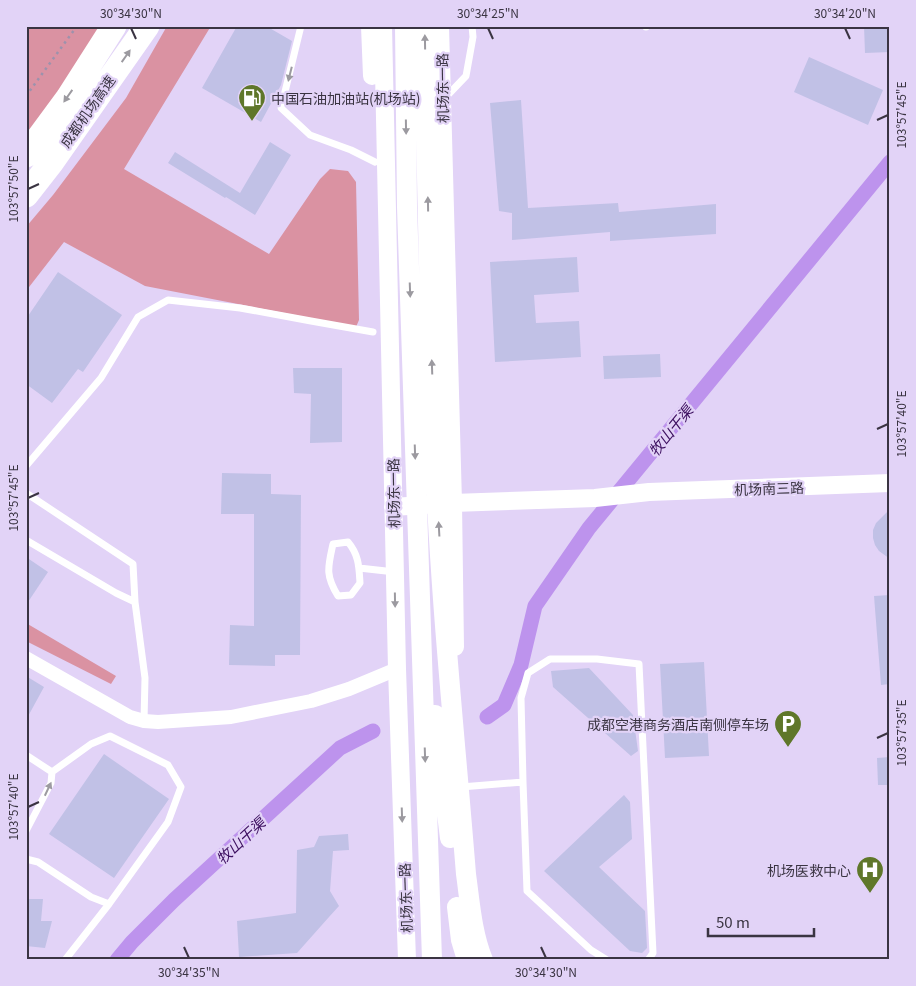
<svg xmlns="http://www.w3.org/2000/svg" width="916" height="986" font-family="Georgia,'Noto Sans SC',serif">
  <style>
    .green { fill: #da92a2 }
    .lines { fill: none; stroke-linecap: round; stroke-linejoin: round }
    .canal { stroke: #bd93ed; stroke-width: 15 }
    .building { fill: #c1c1e6 }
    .path { stroke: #9d92ac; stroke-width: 2.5; stroke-dasharray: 2.5 4; stroke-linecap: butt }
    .service { stroke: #fff; stroke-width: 7 }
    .minor { stroke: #fff; stroke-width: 14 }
    .tertiary { stroke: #fff; stroke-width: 18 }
    .secondary { stroke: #fff; stroke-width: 20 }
    .motorway { stroke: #fff; stroke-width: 25 }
    .oneway { fill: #9c9aa0 }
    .ticks { fill: none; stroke: #3a3442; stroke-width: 2 }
    .labels { text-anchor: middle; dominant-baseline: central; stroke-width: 4.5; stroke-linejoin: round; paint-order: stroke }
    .street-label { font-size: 14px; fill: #3a3442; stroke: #e2d3f7 }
    .poi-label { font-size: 14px; fill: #3a3442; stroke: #e2d3f7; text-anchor: end }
    .water-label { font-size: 15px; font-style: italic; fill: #3c0f5f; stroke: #e2d3f7 }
    .neatline { fill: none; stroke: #3a3442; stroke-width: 2 }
    .ticks-label { font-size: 12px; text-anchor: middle; fill: #3a3442 }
  </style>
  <rect width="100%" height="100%" fill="#e2d3f7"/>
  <!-- green -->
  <path class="green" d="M26,26H106L26,142Z
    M167,26H211L124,169L269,254L320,179L330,169L348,171L356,182L359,320L356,327L145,286L64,242L26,291V227L53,195L126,98Z
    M26,623L116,676L111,684L26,641Z"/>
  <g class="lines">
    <!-- canal -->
    <path class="canal" d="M487,717L504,705L521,665L535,606L589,528L890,162
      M117,960L132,942L174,900L340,748L373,731"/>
  </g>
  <!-- building -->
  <path class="building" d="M237,26H266L292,41L281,85L261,122L202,88Z
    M864,26H890V52L865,53Z
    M809,57L883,90L868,125L794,92Z
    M521,100L528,208L618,203L619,212L716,204V234L610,241V232L512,240V213L499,211L490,103Z
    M270,142L291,155L255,215L226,197L225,198L168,163L175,152L240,193Z
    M577,257L579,292L534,295L536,323L579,321L581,357L495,362L490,262Z
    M58,272L122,315L83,372L78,369L52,403L26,384V319Z
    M660,354L661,377L604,379L603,356Z
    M293,368H342V442L310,443L311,394L294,393Z
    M222,473L271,474V494L301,495L300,655H275V666L229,665L230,625L254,626V514H221Z
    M890,509V559L879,551L875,545L873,538V530L876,523Z
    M26,557L48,572L26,605Z
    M890,595V684L881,685L874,596Z
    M704,662L709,756L665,758L660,664Z
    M589,668L633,715L638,751L631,756L553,687L551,671Z
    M26,676L44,687L26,720Z
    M104,754L169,799L114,878L49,834Z
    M890,757V785H878L877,758Z
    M624,795L630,802L632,839L599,867L645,911L647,948L642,953L630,951L544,871Z
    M348,834L349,850L333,851L330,891L339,906L329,917L297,953L239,957L237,921L296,913L297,850L314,847L319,836Z
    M26,899H43L41,921H52L45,948L26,946Z"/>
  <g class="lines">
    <!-- path -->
    <path class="path" d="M26,96L77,26"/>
    <!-- service -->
    <path class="service" d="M301,26L281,108L310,135L351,150L375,162
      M646,27V26
      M444,99L466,76L473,37L472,26
      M26,466L101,378L138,317L168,300L240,308L311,321L373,332
      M26,493L133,564L135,602
      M26,540L116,593L135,602L145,678L144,721
      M348,542C359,555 359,567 360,583L351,595L338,596C325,575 328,567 333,544Z
      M359,568L395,572
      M26,755L52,772L51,783L26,831
      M523,782L521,698L528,673L550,659H597L639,664L653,953L648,960
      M461,787L523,782L527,891L591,950L607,960
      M26,859L38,862L91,897L109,904L168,822L181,787L168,765L110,736L91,744L52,772
      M65,960L109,904"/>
    <!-- minor -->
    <path class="minor" d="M26,658L130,717L144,721L158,722L231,717L311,701L349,689L397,669"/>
    <!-- tertiary -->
    <path class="tertiary" d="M370,26L372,76
      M383,26L397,669L407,960
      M440,26L453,503L455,647
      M393,507L453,503L595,498L649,492L890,483"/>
    <!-- secondary -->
    <path class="secondary" d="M405,26L407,207L432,960
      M424,26C427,170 429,314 435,457C440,597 455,736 466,874C470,903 472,933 483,960
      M435,715L450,838
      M457,907L461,940L467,960"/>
    <!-- motorway -->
    <path class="motorway" d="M26,155L68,98L114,26
      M26,195L51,163L147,26"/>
  </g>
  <!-- one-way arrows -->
  <defs><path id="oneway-solid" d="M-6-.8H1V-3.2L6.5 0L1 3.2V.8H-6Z" transform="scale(1.25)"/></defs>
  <g class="oneway">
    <use href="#oneway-solid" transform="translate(425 42) rotate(-91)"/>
    <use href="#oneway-solid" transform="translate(126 56) rotate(-55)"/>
    <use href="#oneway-solid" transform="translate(290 74) rotate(104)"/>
    <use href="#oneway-solid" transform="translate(68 96) rotate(125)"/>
    <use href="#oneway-solid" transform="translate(406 127) rotate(89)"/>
    <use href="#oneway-solid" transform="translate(428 204) rotate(-91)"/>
    <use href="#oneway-solid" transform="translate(410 290) rotate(88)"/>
    <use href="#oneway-solid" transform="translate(432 367) rotate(-92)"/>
    <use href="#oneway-solid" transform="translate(415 452) rotate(88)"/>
    <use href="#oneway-solid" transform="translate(439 529) rotate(-93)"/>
    <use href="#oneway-solid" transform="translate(395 600) rotate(89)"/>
    <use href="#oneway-solid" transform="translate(425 755) rotate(88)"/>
    <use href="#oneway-solid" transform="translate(48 789) rotate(-65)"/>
    <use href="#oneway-solid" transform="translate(402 815) rotate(88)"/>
  </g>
  <!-- ticks -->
  <path class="ticks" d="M131,28L136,39M488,28L493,39M845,28L850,39M877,120L888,115M28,189L39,184M877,429L888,424M28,498L39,493M877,738L888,733M28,807L39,802M184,947L189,958M541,947L546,958"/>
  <!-- icons -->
  <defs>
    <symbol id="fuel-pin" viewBox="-11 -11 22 30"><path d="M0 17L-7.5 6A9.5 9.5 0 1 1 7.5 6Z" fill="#5f772a" stroke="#e2d3f7"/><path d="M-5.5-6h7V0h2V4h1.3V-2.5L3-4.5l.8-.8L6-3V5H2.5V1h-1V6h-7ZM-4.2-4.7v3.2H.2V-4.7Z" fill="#fff"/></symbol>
    <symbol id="parking-pin" viewBox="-11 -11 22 30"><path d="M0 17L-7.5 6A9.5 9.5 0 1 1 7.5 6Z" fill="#5f772a" stroke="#e2d3f7"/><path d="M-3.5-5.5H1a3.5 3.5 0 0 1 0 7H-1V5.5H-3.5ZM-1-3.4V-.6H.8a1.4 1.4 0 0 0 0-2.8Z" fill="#fff"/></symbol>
    <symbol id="hospital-pin" viewBox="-11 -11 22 30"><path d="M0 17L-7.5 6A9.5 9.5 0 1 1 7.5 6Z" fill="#5f772a" stroke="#e2d3f7"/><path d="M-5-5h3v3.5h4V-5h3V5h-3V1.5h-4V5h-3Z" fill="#fff"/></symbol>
  </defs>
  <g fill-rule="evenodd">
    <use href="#fuel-pin" x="236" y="82" width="32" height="43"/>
    <use href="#parking-pin" x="772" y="708" width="32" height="43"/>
    <use href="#hospital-pin" x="854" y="854" width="32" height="43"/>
  </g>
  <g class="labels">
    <!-- street labels -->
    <g class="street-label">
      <text transform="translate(442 88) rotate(-91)">机场东一路</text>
      <text transform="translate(87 111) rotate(-55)">成都机场高速</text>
      <text transform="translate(769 488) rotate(-2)">机场南三路</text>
      <text transform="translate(393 493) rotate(-91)">机场东一路</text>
      <text transform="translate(405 898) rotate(-92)">机场东一路</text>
    </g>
    <!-- poi labels -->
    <g class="poi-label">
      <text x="271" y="98" text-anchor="start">中国石油加油站(机场站)</text>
      <text x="769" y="724">成都空港商务酒店南侧停车场</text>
      <text x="851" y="870">机场医救中心</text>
    </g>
    <!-- water labels -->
    <g class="water-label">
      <text transform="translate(670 430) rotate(-51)">牧山干渠</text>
      <text transform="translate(240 840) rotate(-43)">牧山干渠</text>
    </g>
  </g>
  <!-- border -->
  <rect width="916" height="986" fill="none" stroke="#e2d3f7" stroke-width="55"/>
  <!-- scale -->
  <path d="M708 928v8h106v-8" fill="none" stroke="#3a3442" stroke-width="2.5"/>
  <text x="716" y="928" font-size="15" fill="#3a3442" stroke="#e2d3f7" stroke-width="4" paint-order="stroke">50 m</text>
  <rect x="28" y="28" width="860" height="930" class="neatline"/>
  <g class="ticks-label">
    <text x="131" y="18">30°34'30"N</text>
    <text x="488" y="18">30°34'25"N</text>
    <text x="845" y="18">30°34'20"N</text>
    <text transform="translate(902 115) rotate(-90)" y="4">103°57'45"E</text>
    <text transform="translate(14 189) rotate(-90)" y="4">103°57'50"E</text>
    <text transform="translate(902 424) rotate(-90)" y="4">103°57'40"E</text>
    <text transform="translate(14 498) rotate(-90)" y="4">103°57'45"E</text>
    <text transform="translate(902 733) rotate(-90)" y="4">103°57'35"E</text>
    <text transform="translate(14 807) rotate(-90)" y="4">103°57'40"E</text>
    <text x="189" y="977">30°34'35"N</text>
    <text x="546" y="977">30°34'30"N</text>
  </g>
</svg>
